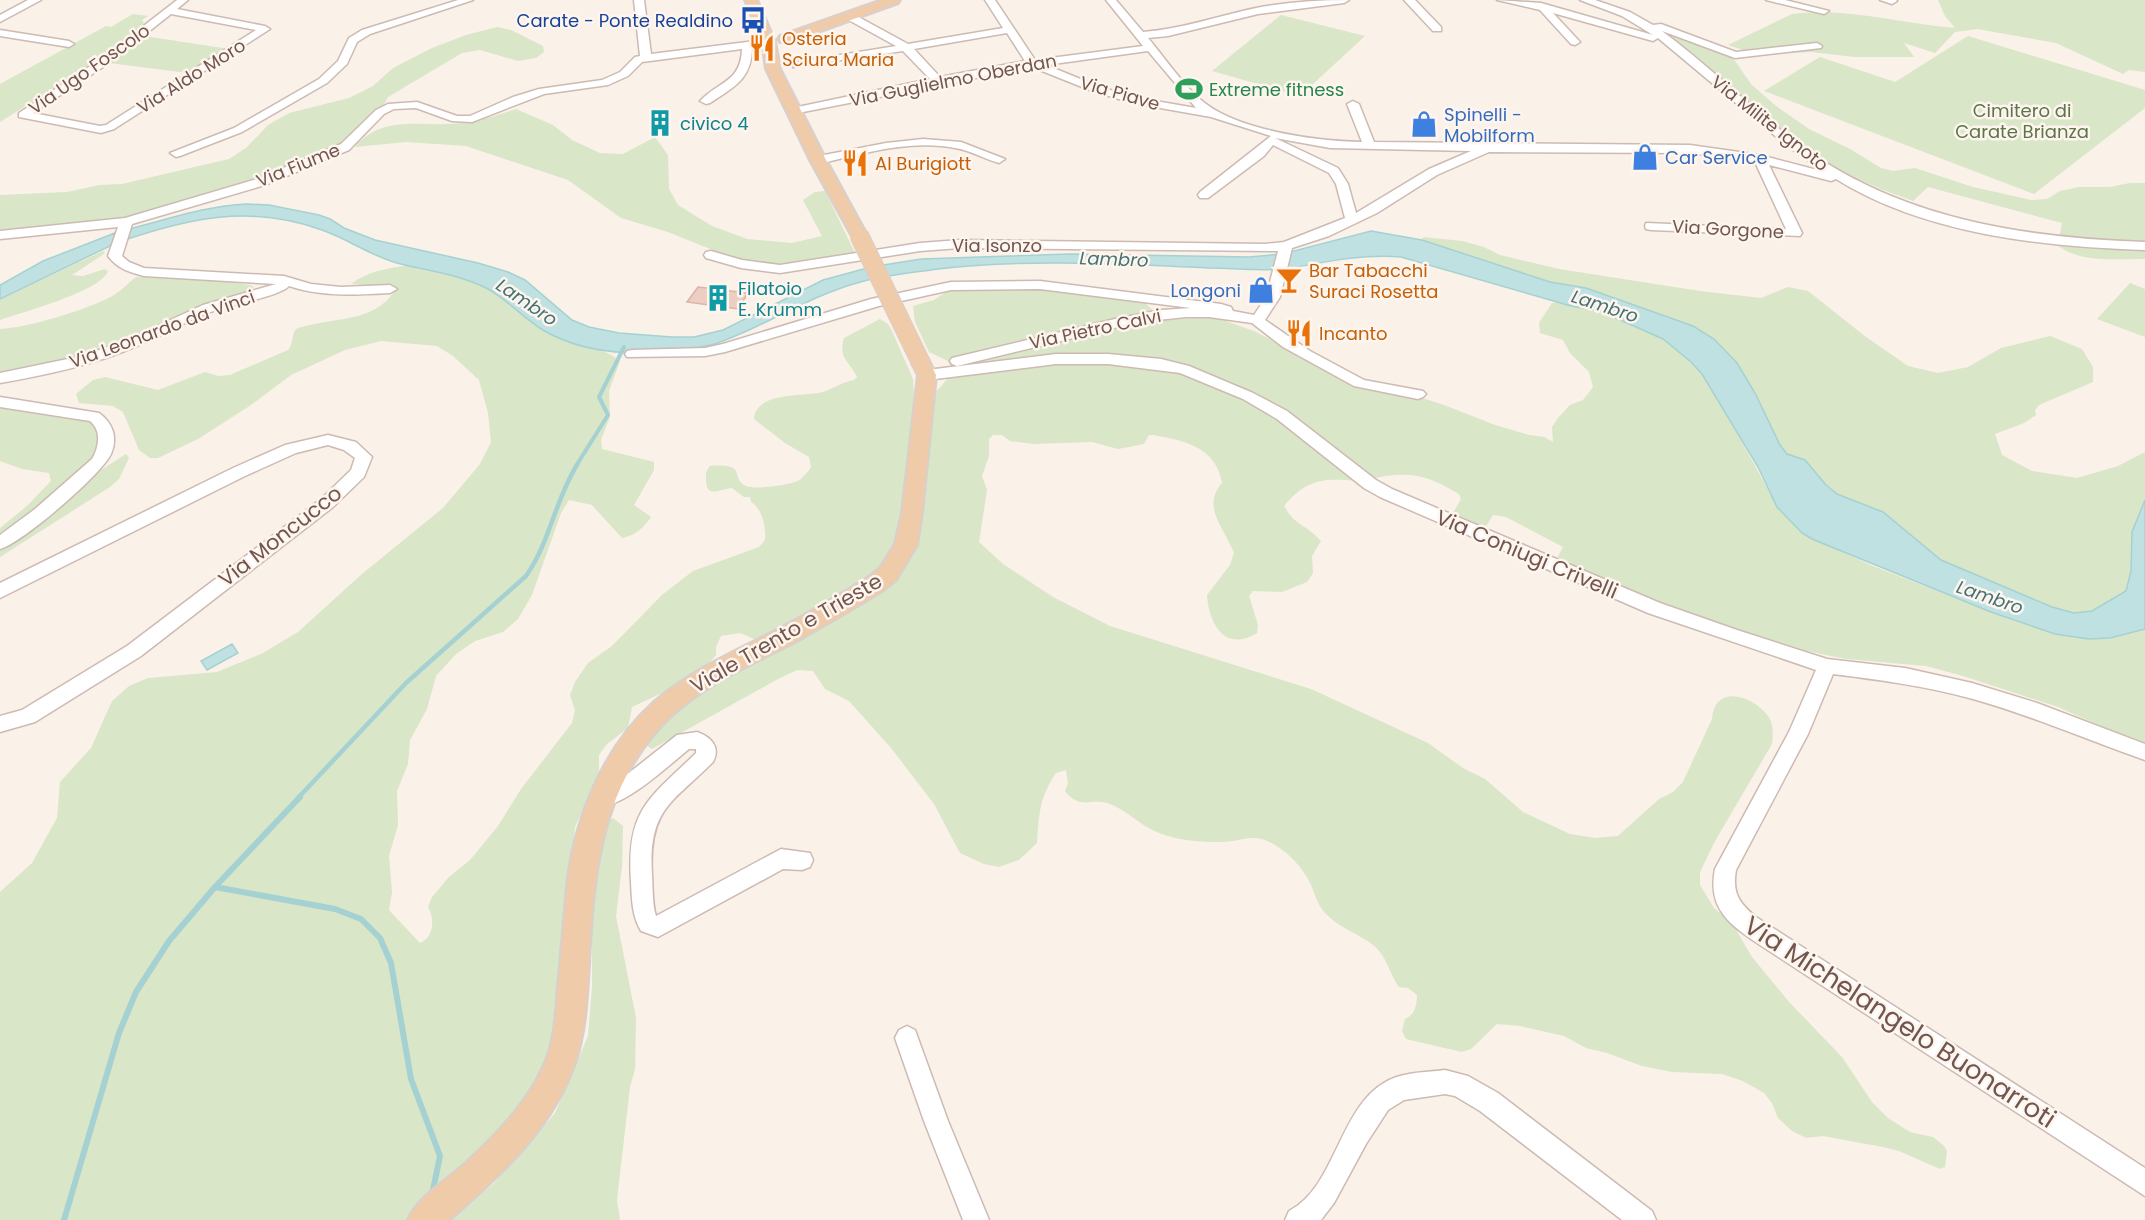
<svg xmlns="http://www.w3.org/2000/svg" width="2145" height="1220" font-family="Poppins,sans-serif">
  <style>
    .green { fill: #d9e6c8 }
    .water { fill: #bfe1e1; stroke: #a6d1d2; stroke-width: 1.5 }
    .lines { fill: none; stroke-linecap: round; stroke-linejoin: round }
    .stream-far2 { stroke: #a6d1d2; stroke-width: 4 }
    .stream-far1 { stroke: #a6d1d2; stroke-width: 4.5 }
    .stream { stroke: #a6d1d2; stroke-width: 6 }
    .building { fill: #eccec3; stroke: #ddb3a6; stroke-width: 1.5 }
    .minor-casing { stroke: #cdbab3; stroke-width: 3 }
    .major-casing { stroke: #d7d0ce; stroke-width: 4 }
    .minor { fill: #fff; fill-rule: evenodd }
    .major { fill: #f0cba9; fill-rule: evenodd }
    .major-bridge-casing { stroke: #d7d0ce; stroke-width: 20; stroke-linecap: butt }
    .major-bridge { stroke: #f0cba9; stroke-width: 18 }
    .labels { text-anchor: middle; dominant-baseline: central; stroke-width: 5; stroke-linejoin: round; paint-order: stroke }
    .far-transit-label { font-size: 18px; fill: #164399; stroke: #fdf5ee; text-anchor: end }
    .far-food-label { font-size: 18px; fill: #c56008; stroke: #fdf5ee; text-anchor: start }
    .far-street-label { font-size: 18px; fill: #71564f; stroke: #fdf5ee }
    .far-leisure-label { font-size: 18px; fill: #27864d; stroke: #fdf5ee; text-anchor: start }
    .far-park-label { font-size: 18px; fill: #5d7549; stroke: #fdf5ee }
    .far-shop-label { font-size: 18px; fill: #366cbe; stroke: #fdf5ee; text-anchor: start }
    .far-culture-label { font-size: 18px; fill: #0d838f; stroke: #fdf5ee; text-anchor: start }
    .far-water-label { font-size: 18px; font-style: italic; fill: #457374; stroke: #fdf5ee }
    .street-label { font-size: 21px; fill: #71564f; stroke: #fdf5ee }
    .near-street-label { font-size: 26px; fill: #71564f; stroke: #fdf5ee }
  </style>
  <rect width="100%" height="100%" fill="#faf1e8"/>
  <!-- green -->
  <path class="green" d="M1938,0H2145V72L2129,70L2123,74L2056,43L1977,29L1955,32L1935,53L1904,43L1914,57H1855L1811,52L1758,55L1728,45L1792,14C1847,7 1901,24 1955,28L1945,16Z
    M133,14L148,16L142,20L144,23L136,31L81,71L0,122V84L106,26L111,27Z
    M1281,15L1365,36L1300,96L1212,71Z
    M497,27L511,30L543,46L544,52L536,58L518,61L480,50L462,53L388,97L380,112L356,137L308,164L126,222L0,235V195L67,192L100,185L122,184L229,159L246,148L268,125L289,113L349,98L373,86L393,68L432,48L466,35Z
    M144,36L229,49L188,73L109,63Z
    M1675,36L1727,54L1735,61L1751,84L1776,106L1809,129L1850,149L1881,168L1893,171L1915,168L1973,187L2031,200L2047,199L2060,191L2079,187H2110L2130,183H2145V259C2115,258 2084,264 2058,246L2062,223L1928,187L1913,201C1884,190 1852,179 1826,161C1772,125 1722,80 1672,38Z
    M1968,36L2145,90V108L2034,194L1764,91L1820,57L1895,82Z
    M516,109L553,125L572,140L600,153L623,154L655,137L668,155L669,189L678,205L712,226L747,239L792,243L822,236L803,200L815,192L825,191L856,255L784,265L740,261L668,232L621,218L568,180L466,146L406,142L355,147C384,113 422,128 461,123C480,121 498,115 516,109Z
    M1423,237L1462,241L1484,247L1500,255L1559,269L1700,291L1761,298L1788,287L1808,291L1866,337L1908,366L1938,373L1968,367L2001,348L2050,336L2082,349L2093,367V382L2039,405L2035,410L2036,415L2024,423L1995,434L2002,455L2032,471L2077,478L2118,466L2145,452V500L2132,532L2131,571L2126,591L2092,611L2074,613L2052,607L1941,560L1883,512L1837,494L1826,485L1805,460L1787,454L1780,445L1755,393L1737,363L1714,339L1693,326L1586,288L1550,282L1422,240Z
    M103,251L105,253L101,256L72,275L83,276L105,269L108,271C100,292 22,312 0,320V299Z
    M410,265C441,271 474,279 501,297C520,309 535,328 556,337C579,348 599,344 620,361L609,391L610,417L601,440L602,449L654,462V470L634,505L651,517C643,528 636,535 622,538L592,505L569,500L561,513L532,595L518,619L503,632L475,641L456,654L436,676L427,709L410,740L408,764L397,791L398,825L389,856L392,892L389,910L420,943C434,937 435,919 428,907L432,897L449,877L470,860L498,826L521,789L572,723L575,710L570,695L575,682L588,663L612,646L662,595L693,571L759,547L765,540C766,528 763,509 751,502L750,497H744L732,488C720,489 706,499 706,480C706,473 706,471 710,466C749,463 729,478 746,486C756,490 788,485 798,481C803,478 808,472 811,467L809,457L785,443L754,419C756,391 804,397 823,392C834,388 843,382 854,380L857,377C849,360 838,359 844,338L880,319L888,324L892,331L913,379L914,397L903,515L889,556L881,568L847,591L773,632L754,639L740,633L721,636L716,647V655L709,663L664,692L632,707L628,728L607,744L599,755V776L575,827L561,1025L540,1079L510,1121L425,1205L406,1220H0V892L32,863L57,818L60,782L91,748L112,701L129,686L148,678L217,672L263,653L298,632L362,574L443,508L480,464L491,442L488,413L479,380L453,356L437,346L381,341L345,350L291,375L251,405L198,439L158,458H150L139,450L123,412L113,406L79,403L76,394L93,380L105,377L158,390L205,372L218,376L230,375L288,350C294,343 291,336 296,329C332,316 376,325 397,287L351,284C369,271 388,268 410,265Z
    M136,277L195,278L251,285L254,288L243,297L130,344L0,378V329C27,328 90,309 114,295C122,290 128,283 136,277Z
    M2130,283L2145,289V337L2097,319Z
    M976,287L1033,288L1143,301L1163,320L1214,317L1254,331L1324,367L1444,405L1495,425L1529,435L1544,437L1553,442L1552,427L1558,418L1570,405L1583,400L1593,387L1589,372L1570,353L1563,340L1540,333L1539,323L1552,303L1558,302L1600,311L1633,324L1663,339L1691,362L1702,374L1730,420L1777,506L1802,533L1873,566L1991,612L2055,634L2110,638L2145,629V746L2058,707L1963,676L1926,666L1846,659L1782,646L1655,603L1556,560L1563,547L1506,517L1493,515L1485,528L1453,513L1461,499L1459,494C1431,478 1418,472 1385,476C1377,477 1366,482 1358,481C1325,478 1307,478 1284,506C1297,528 1306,524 1321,541L1312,556L1313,573L1307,582L1282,592L1253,591L1249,596L1258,625L1257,633C1225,653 1209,624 1207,595L1230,565L1234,553C1225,529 1201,507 1222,483C1216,447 1185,441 1154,435H1149L1144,444L1118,449L1092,442L1033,444L1010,441L1002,435H993L989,439V456L982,476L987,490L979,542L1003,564L1053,597L1110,626L1311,689L1428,743L1463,768L1485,779L1523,812L1570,834L1595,838L1618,836L1659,799L1673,792L1683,782L1712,719C1715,683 1753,696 1768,716C1774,724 1773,735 1772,744L1715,841L1700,872V885L1714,908L1732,923L1752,957L1790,1003L1842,1057L1872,1102L1888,1118L1910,1132L1933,1137L1944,1146L1947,1151L1945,1167L1940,1169L1899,1151L1883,1147L1823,1136L1806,1138L1792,1131L1778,1118L1772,1103L1764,1093L1743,1081L1722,1074L1672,1072L1642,1066L1607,1053L1586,1048L1564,1036L1520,1026L1497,1024L1471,1049L1462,1052L1406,1039L1402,1031L1405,1019C1415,1015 1417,1005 1417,995L1408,988L1399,987C1390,975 1386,954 1373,945C1359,934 1340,928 1327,915C1316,905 1315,891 1308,879C1301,866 1289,854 1277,846C1252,831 1244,842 1220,842C1197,842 1169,840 1149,828C1136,821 1124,809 1110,804C1092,797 1080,811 1065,791L1068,783L1066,770L1056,773C1039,798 1039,814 1037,843L1019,860L999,867L984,864L960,853L934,804L891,748L849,701L825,689L813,671L797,670L778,679L652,749L647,746C665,704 742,668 780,645C815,624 851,603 886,582L933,395C941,385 956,375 948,361L929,352L915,322L913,306L934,300L946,292Z
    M0,402L104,422L95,468L101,470L126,454L129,458L119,479L110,487L0,557V528L27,506L51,481L49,473L22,469L0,461Z
    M613,818L623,826L622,866L616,916L636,1018L635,1069L630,1087L617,1200L620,1220H451L494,1183L555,1113L588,1036L592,987V900L601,825Z"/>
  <!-- water -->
  <path class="water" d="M247,204L269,205L319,215L330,219L344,228L375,240L478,263L508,272L525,280L572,320L589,327L619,333L672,337H694L723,330L823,280L871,267L921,259L1070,254L1249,257L1282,254L1279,270C1165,268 1051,256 938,269C911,273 883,275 857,283C807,297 764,327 715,344C661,357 592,359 543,330C523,318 508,300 488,289C459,274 428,271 397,263C371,256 348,239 322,230C250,204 188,218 119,242L121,231C163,221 203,206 247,204Z
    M1371,231L1422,240L1550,282L1586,288L1693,326L1714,339L1737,363L1755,393L1780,445L1787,454L1805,460L1826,485L1837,494L1883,512L1941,560L2052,607L2074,613L2092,611L2126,591L2131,571L2132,532L2145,500V629L2110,638L2089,639L2055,634L1991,612L1812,539L1802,533L1777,507L1758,467L1702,374L1691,362L1663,339L1600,311L1571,306L1401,257C1361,254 1322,262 1283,270L1286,253Z
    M115,233L114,244L0,299V285L43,261Z
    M232,644L238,653L207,670L201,661Z"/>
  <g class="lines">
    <!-- stream-far2 -->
    <path class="stream-far2" d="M576,466L608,415L599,397L624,347"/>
    <!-- stream-far1 -->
    <path class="stream-far1" d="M298,798L406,683L526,576C550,542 555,500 577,465"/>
    <!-- stream -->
    <path class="stream" d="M215,887L335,909L361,919L380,938L391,963L411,1079L440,1156L433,1190
      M64,1220L119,1033L136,992L169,941L215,887L300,797"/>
  </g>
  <!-- building -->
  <path class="building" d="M698,287L748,293L738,309L687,302Z"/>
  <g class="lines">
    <defs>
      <path id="minor" d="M28,0H41L0,22V15Z
        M177,0H188L177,9L265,26L270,29L114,129L101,133L19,117V113L101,59ZM171,14L256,30L106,125L100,126L33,113L109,63Z
        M458,0H473L370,34L357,42L347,64L327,83L242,132L180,156L176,157L170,153L234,128L319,79L338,61L349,38L362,30Z
        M634,0H644L651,54L747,42L766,37L771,40L752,47C752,79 734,87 710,103L706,104L700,101C719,81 741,82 742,49L642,62L628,76L608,85L544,94L472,122L452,121L416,108L394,109L384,114L349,150L265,185L132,224L122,256L129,262L144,268L284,276L311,284L341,287L390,285L397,289L390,293C355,295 322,297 289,286C280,296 231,305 216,310C189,319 163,335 137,346C93,365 46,375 0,383V373L82,356L125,341L203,305L276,284L144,276C129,272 118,269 108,256L118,227L0,239V231L125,218L257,179L341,144L376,110L388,104L417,102L457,116H470L513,97L539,89L602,80L620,72L635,57L640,56Z
        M985,0H995L1035,60L1143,46L1106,0H1116L1143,32C1182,29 1218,16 1256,8C1287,2 1318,0 1349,0L1344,3L1258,14L1168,36L1148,38C1165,58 1185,88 1206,104C1242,131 1317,141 1362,142L1347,104L1353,101L1359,104L1374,142L1690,145L1760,155L1825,172L1786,145L1658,38L1653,41L1553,13L1580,42L1575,45L1571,44L1540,10L1497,0L1541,3L1653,35L1622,16L1580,0H1595L1630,12L1653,25L1661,24L1736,52L1817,43L1822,46L1821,48L1735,58L1662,31C1715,70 1760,118 1814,155C1912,221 2030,238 2145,242V250C2043,247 1924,234 1836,179L1831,181L1769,165L1802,233L1800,236L1651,230L1646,229L1645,226L1646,223L1786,229L1755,162L1690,153L1489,152L1437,175L1377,213L1329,236L1292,248L1280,297L1265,320L1310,351L1364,380L1423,391L1426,394L1423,397L1418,399L1354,386L1283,347L1252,323L1209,317H1186L1139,322L957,366L952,364L950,361L952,358L1115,319L1162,310L1191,308L1040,289L951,290L879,306L725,352L705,356L627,357L625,354L627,351L632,350L705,348L723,344L871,299L951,282L1040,281L1221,304L1231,307L1233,311L1254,315L1266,297L1278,251L960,248L920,251L780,273L741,268L706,258L704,255L706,252L711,251L742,260L780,265L920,243L960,240L1265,244L1284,242L1345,218L1336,184L1329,173L1273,145L1264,156L1208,198H1200L1198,195L1200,192L1271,136L1211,117L1132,103L1092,91L1032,67L793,114L787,111L793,108L930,79L903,51L793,67V63L797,62L896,46L845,18V14H853L908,44L1003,28ZM1007,33L1025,61L940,77L914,49ZM1148,51L1196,108L1138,98L1100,87L1046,65ZM1275,138L1330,148L1471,151L1429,169L1356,213L1348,184L1338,168Z
        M1404,0H1415L1441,27V31H1433Z
        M1766,0H1785L1829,11L1824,14Z
        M1880,0H1896L1897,1L1892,4Z
        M0,30L69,41L74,44L69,47L0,36Z
        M923,139L961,142L1005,159L999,163C984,159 970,150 955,148C911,139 861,154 818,164L812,160L814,157L886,143Z
        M1056,354H1108L1161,359L1189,366L1253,393L1287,411L1376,480L1392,489L1660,603L1737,630L1827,659L1905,668L1972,683L2037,703L2145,744V760C2087,740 2031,715 1973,699C1926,686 1880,680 1833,674L1808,734L1736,870C1732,893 1739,903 1756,917L2145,1168V1196L1760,945C1730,925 1707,909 1715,869L1789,732L1816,670L1648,613L1380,497L1364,488L1277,419L1243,399L1180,373L1108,364H1056L927,380L920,375L927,370Z
        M0,397L99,413C113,423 118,438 111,454C102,474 22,543 0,549V535L35,509L92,459C99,447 102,431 90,421L0,407Z
        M328,435L356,442L372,457L364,477L333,507L141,656L35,722L0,732V716L22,710L127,646L321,499L351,470L355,458L344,450L328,445L296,453L245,476L0,598V583L233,468L285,445Z
        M697,732C711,737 721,747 713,762C672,803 648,809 652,875C653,887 652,904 656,916L781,849L810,853L813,860L810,867L802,870L783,869L658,937L641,931C632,916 632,900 631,882C626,809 649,799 696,753V749H689C670,764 618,814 594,805L591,799L594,793L620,780L677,735Z
        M907,1026L915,1030L948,1121L989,1220H963L924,1121L895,1038L899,1030Z
        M1445,1070L1468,1076L1498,1093L1652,1211L1656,1220H1622L1480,1111L1455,1096L1445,1094L1404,1100L1388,1110L1366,1144L1334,1203L1321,1220H1285L1289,1211C1340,1185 1339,1093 1400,1076C1414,1072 1430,1072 1445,1070Z"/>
      <path id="major" d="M745,0H757L775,42L780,69L826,160L867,235L865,238H853L810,160L766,69L762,41Z
        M882,0H900L898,3L790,42H780L778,39L780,36Z
        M921,357L928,359L936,375L922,513L917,545L896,580L885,589C856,607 825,625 795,642C746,667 691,690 655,733C599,799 593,881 589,964C587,997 586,1031 575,1063C552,1129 501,1175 449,1220H408C418,1196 449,1179 468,1161C498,1133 527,1103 544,1065C555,1041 556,1012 558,986C562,950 564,913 568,877C577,813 605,746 654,702C689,672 731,653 771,633C804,616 837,597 869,577L880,568L895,544L902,513L918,375L912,363L914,359Z"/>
    </defs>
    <!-- minor casing -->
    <use href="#minor" class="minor-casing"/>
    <!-- major casing -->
    <use href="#major" class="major-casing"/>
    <!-- minor -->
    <use href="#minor" class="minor"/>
    <!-- major -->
    <use href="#major" class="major"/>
    <defs>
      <path id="major-bridge" d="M859,235L921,363"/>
    </defs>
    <!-- major-bridge casing -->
    <use href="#major-bridge" class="major-bridge-casing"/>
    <!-- major-bridge -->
    <use href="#major-bridge" class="major-bridge"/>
  </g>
  <!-- icons -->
  <defs>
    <symbol id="bus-bare" viewBox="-9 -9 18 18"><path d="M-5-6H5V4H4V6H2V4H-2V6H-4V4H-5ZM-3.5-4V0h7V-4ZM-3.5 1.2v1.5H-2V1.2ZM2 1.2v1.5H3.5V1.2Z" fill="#1a4fb4" stroke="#fdf5ee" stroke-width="2.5" paint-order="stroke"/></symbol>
    <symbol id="restaurant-bare" viewBox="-9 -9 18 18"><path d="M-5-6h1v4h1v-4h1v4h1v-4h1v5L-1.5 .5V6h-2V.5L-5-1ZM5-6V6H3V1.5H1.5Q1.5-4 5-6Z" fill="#e8710a" stroke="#fdf5ee" stroke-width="2.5" paint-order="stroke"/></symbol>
    <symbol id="stadium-bare" viewBox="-9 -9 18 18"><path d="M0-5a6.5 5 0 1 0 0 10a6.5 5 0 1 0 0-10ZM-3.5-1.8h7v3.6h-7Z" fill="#2e9e5b" stroke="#fdf5ee" stroke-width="2.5" paint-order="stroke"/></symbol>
    <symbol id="building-bare" viewBox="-9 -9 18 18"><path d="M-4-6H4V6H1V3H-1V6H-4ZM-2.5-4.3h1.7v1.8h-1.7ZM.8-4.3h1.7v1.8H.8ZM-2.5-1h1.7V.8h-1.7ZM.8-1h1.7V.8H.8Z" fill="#0f9aa8" stroke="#fdf5ee" stroke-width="2.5" paint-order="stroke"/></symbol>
    <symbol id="shop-bare" viewBox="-9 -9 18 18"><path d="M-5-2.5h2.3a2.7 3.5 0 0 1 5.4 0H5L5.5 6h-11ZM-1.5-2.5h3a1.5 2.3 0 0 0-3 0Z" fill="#3f7fe0" stroke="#fdf5ee" stroke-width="2.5" paint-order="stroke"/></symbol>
    <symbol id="bar-bare" viewBox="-9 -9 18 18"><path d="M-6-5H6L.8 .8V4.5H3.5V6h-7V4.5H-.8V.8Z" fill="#e8710a" stroke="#fdf5ee" stroke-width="2.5" paint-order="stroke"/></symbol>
  </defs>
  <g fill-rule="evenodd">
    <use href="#bus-bare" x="734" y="1" width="38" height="38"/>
    <use href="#restaurant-bare" x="743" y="29" width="38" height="38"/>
    <use href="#stadium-bare" x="1170" y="70" width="38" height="38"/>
    <use href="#building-bare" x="641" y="104" width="38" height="38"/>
    <use href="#shop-bare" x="1405" y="105" width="38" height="38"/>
    <use href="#shop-bare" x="1626" y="138" width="38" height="38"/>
    <use href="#restaurant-bare" x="836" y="144" width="38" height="38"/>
    <use href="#bar-bare" x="1270" y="261" width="38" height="38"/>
    <use href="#shop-bare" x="1242" y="271" width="38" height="38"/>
    <use href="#building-bare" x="699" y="279" width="38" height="38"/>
    <use href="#restaurant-bare" x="1280" y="314" width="38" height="38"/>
  </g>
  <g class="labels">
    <!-- far-transit labels -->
    <g class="far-transit-label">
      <text x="733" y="20">Carate - Ponte Realdino</text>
    </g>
    <!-- far-food labels -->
    <g class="far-food-label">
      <text x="782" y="38">Osteria<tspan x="782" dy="21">Sciura Maria</tspan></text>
      <text x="875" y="163">Al Burigiott</text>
      <text x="1309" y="270">Bar Tabacchi<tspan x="1309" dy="21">Suraci Rosetta</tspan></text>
      <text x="1319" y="333">Incanto</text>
    </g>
    <!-- far-street labels -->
    <g class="far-street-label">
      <text transform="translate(89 69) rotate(-35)">Via Ugo Foscolo</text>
      <text transform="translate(191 76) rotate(-32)">Via Aldo Moro</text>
      <text transform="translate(953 80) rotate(-11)">Via Guglielmo Oberdan</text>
      <text transform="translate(1120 93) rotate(16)">Via Piave</text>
      <text transform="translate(1770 123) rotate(38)">Via Milite Ignoto</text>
      <text transform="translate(298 165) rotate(-22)">Via Fiume</text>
      <text transform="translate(1728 229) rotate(3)">Via Gorgone</text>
      <text x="997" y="245">Via Isonzo</text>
      <text transform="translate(162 329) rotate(-20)">Via Leonardo da Vinci</text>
      <text transform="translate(1095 329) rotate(-12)">Via Pietro Calvi</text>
    </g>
    <!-- far-leisure labels -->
    <g class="far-leisure-label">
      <text x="1209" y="89">Extreme fitness</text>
    </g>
    <!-- far-park labels -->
    <g class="far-park-label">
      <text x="2022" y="110">Cimitero di<tspan x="2022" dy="21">Carate Brianza</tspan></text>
    </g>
    <!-- far-shop labels -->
    <g class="far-shop-label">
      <text x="1444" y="114">Spinelli -<tspan x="1444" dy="21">Mobilform</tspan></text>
      <text x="1665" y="157">Car Service</text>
      <text x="1241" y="290" text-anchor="end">Longoni</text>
    </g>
    <!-- far-culture labels -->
    <g class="far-culture-label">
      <text x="680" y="123">civico 4</text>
      <text x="738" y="288">Filatoio<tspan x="738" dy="21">E. Krumm</tspan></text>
    </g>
    <!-- far-water labels -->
    <g class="far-water-label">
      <text transform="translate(1114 259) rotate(2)">Lambro</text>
      <text transform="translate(527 302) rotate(34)">Lambro</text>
      <text transform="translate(1605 306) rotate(18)">Lambro</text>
      <text transform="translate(1990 597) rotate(19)">Lambro</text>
    </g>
    <!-- street labels -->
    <g class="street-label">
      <text transform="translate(280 536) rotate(-38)">Via Moncucco</text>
      <text transform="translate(1527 554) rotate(23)">Via Coniugi Crivelli</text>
      <text transform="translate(786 633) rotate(-30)">Viale Trento e Trieste</text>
    </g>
    <!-- near-street labels -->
    <g class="near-street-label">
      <text transform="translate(1900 1022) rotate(33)">Via Michelangelo Buonarroti</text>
    </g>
  </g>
</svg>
